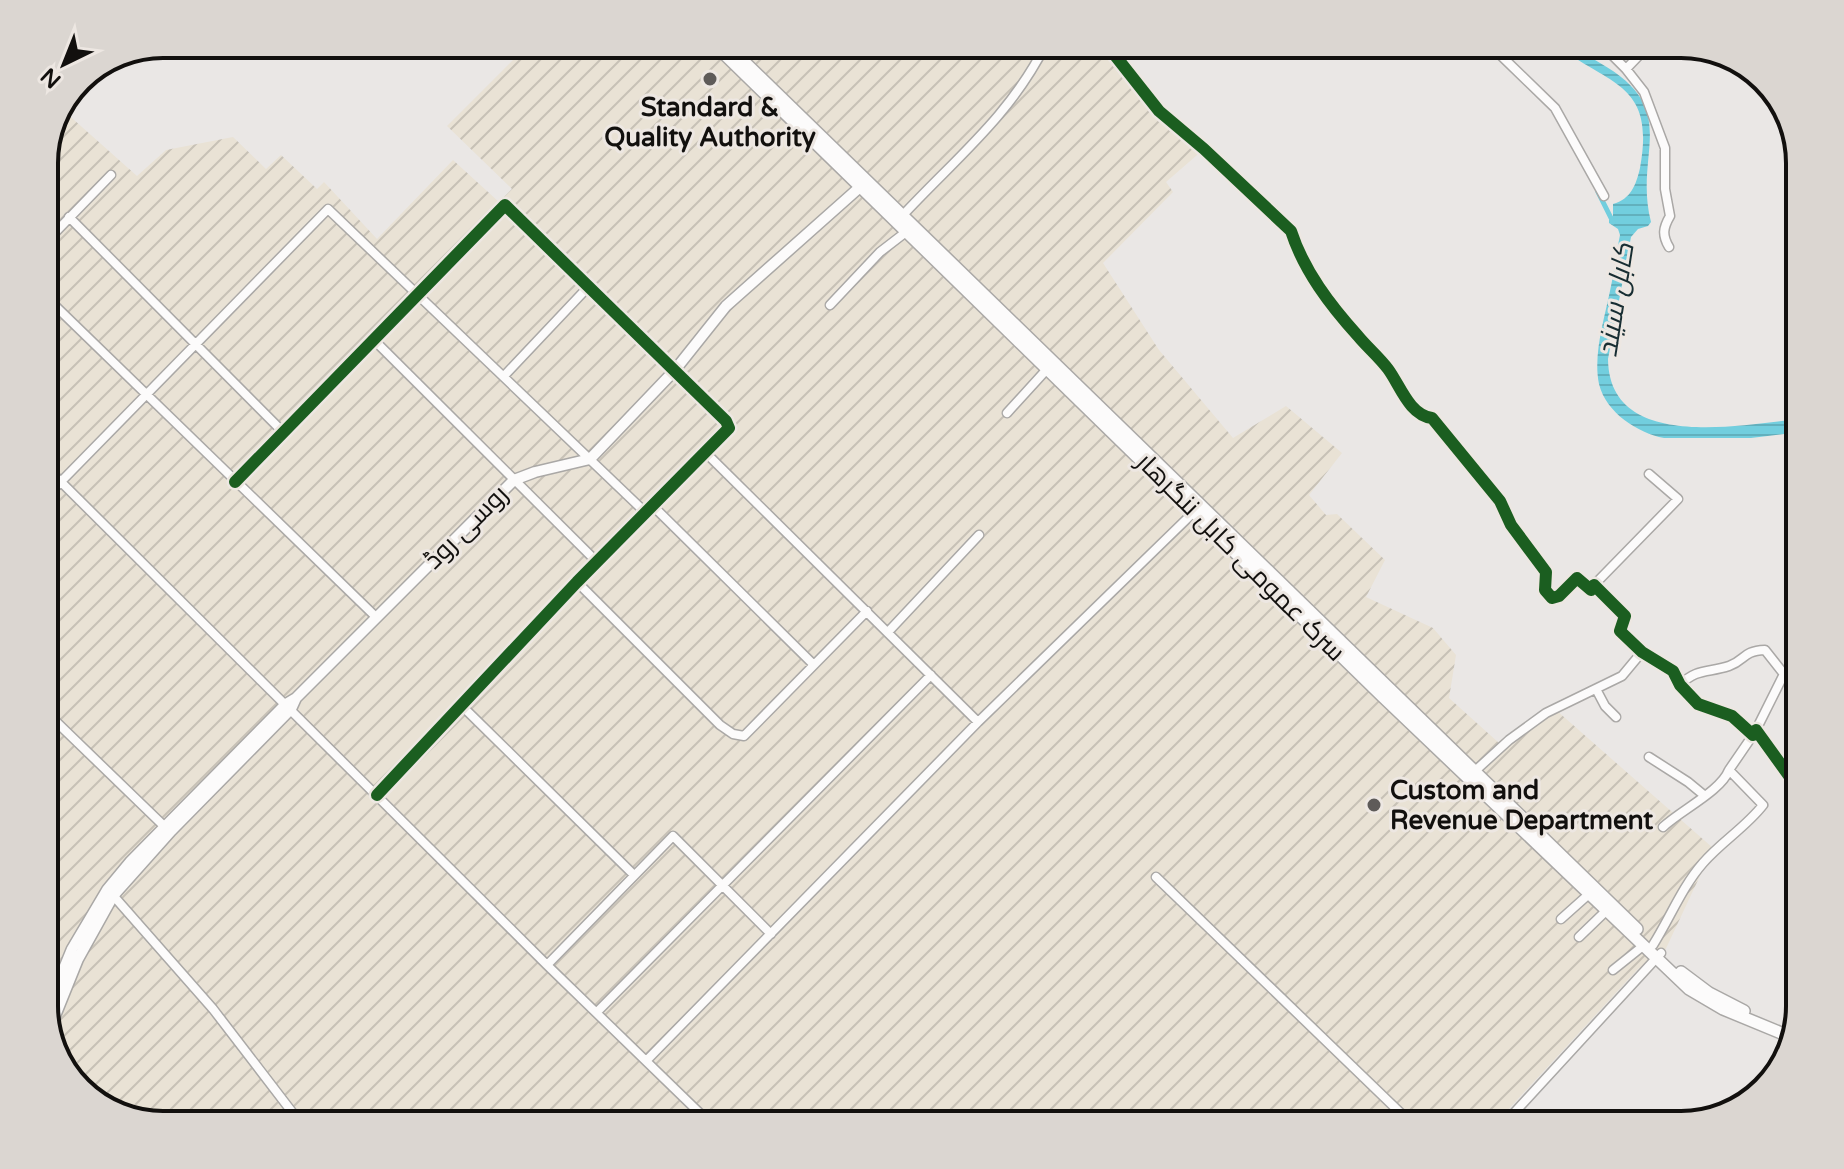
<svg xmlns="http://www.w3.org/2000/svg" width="1844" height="1169" font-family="'Varela Round',Cairo,sans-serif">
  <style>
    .industrial { fill: url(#industrial-furrows) }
    .water { fill: url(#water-rules) }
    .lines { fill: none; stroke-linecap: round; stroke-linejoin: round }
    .canal { stroke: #72cede; stroke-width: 5 }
    .minor-casing { stroke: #aaa8a6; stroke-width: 11 }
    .major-casing { stroke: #aaa8a6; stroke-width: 13 }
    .highway-casing { stroke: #aaa8a6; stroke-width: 14 }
    .minor { stroke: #fcfbfb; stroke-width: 8 }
    .major { stroke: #fcfbfb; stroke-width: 10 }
    .highway { stroke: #fcfbfb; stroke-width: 11 }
    .cycleway-casing { stroke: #ede7e2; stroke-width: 17 }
    .cycleway { stroke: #1b5e20; stroke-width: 12 }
    .poi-dot { fill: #5e5b59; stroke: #ede7e2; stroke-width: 3 }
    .labels { text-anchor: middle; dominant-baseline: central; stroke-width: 6; stroke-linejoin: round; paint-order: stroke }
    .poi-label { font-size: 26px; font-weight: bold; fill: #12100e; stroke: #ede7e2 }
    .street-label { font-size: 26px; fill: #12100e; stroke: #ede7e2 }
    .water-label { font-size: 28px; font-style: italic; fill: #172d32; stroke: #ede7e2 }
    .rim { fill: none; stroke: #12100e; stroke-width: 4 }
  </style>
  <defs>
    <pattern id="industrial-furrows" width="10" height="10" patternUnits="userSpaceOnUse" patternTransform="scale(2)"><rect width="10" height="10" fill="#e9e2d5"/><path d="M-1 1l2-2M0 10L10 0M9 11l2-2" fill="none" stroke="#c7c1b6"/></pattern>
    <pattern id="water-rules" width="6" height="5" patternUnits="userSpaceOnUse" patternTransform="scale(2)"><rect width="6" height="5" fill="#72cede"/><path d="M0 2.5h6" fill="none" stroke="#62b0bd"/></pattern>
  </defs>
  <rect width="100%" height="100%" fill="#eae7e5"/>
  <!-- industrial -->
  <path class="industrial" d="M529,44H953L965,47L981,44H1106L1159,112L1204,149L1166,182L1173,192L1103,263L1159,350L1233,438L1286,406L1342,453L1309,495L1326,515L1337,514L1385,560L1366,597L1433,628L1456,655L1449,698L1499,743L1556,710L1713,848L1662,957L1655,967L1639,968L1494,1125H163L97,1105L60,1065L44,1013V156L64,111L137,176L166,150L233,137L266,169L281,155L317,189L324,182L377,239L453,160L499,202L512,189L447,126Z"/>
  <!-- water -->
  <path class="water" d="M1555,44C1573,44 1584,54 1600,63C1683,110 1633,152 1651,222L1648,226L1638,229L1631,237L1608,359C1609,452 1740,425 1800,419V432L1751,438H1664C1638,433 1606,413 1599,384C1593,355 1604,320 1610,291C1614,273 1616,254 1620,235L1618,229L1609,223V220L1613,219V204C1631,199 1636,185 1640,168C1656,81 1608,86 1555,44Z"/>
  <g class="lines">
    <!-- canal -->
    <path class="canal" d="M1598,192L1613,222"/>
    <defs>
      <path id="minor" d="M1106,44L1159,111L1204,149L1291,231C1304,271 1330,305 1358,336C1367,347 1379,357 1388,369C1400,385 1409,415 1432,418L1500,501L1511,525L1546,572L1545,590L1552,598L1559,596L1577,578L1591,590L1594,585L1625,616L1620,631L1642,652L1673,671L1680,685L1698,704L1732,716L1753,735L1756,730L1800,791
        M1489,44L1555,108L1604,196
        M1601,44L1626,69L1644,92L1665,148V189L1670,216C1663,228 1662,235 1669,247
        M1678,44L1700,53L1733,60
        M1626,69L1650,44
        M903,215C956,158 1010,116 1046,44
        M69,217L284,433
        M44,244L111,175
        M44,295L376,617
        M830,305L880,252L906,232
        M374,340L597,562
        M504,376L589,286
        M1007,413L1048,368
        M707,454L978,722
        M44,465L547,965L712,1125
        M235,482L505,205L726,421L729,428L577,582L377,795
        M44,499L328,209L647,514
        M653,506L814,665
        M577,582L720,725L733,734L744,736L867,611
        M1594,585L1678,499L1649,474
        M888,632L979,535
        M1680,685C1697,668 1708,673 1729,666C1746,660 1742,651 1765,650L1784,674
        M1596,689L1605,706L1616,717
        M461,705L634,875
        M44,710L165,827
        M1756,730L1784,674L1793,678L1800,668
        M1649,757L1688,782L1705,796
        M1475,771L1509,740L1546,713L1622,676L1642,652
        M1663,827C1681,810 1721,791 1729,770
        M1156,877L1413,1125
        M111,893L213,1009L302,1125
        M1561,919L1589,894
        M1579,937L1607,910
        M1653,945C1670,918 1682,887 1703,863C1721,842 1746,827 1763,805L1729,770L1753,735
        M547,965L673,836L771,934
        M1613,970L1643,946
        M597,1012L931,675
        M647,1060L978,722L1197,509
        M1503,1125L1661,953"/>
      <path id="major" d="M47,1010L72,949L107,890L131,861L286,704L296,698L514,480L535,472L590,459L675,370L726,306L860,187
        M55,1016L78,959L113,896L171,831L291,709L296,698
        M50,1033L55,1018"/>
      <path id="highway" d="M714,44L1381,695L1689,989L1723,1009L1791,1037
        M726,44L1637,929
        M1681,972L1709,993L1744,1011"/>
    </defs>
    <!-- minor casing -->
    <use href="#minor" class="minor-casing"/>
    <!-- major casing -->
    <use href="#major" class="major-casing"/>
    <!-- highway casing -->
    <use href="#highway" class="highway-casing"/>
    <!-- minor -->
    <use href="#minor" class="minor"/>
    <!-- major -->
    <use href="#major" class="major"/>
    <!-- highway -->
    <use href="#highway" class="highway"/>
    <defs>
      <path id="cycleway" d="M1106,44L1159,111L1204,149L1291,231C1304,271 1330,305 1358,336C1367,347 1379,357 1388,369C1400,385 1409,415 1432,418L1500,501L1511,525L1546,572L1545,590L1552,598L1559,596L1577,578L1591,590L1594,585L1625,616L1620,631L1642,652L1673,671L1680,685L1698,704L1732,716L1753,735L1756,730L1800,791
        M235,482L505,205L726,421L729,428L577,582L377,795"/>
    </defs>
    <!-- cycleway casing -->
    <use href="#cycleway" class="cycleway-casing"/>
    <!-- cycleway -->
    <use href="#cycleway" class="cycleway"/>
  </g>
  <!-- markers -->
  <g class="poi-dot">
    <circle cx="710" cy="79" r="8"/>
    <circle cx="1374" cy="805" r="8"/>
  </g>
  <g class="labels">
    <!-- poi labels -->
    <g class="poi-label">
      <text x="710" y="107">Standard &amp;<tspan x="710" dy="30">Quality Authority</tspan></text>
      <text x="1390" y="790" text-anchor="start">Custom and<tspan x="1390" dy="30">Revenue Department</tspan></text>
    </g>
    <!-- street labels -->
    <g class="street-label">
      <text transform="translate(466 527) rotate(-45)">روسی روڈ</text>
      <text transform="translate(1241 557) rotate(45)">سرک عمومی کابل ننگرهار</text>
    </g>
    <!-- water labels -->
    <g class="water-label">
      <text transform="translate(1616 300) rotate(-81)">کابل سيند</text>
    </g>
  </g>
  <!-- crop -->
  <path d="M0 0H1844V1169H0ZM163 58H1681A105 105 0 0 1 1786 163V1006A105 105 0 0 1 1681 1111H163A105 105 0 0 1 58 1006V163A105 105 0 0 1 163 58Z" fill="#dbd6d1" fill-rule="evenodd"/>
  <path class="rim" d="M163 58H1681A105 105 0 0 1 1786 163V1006A105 105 0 0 1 1681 1111H163A105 105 0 0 1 58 1006V163A105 105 0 0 1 163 58Z"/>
  <!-- north arrow -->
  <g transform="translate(64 64) rotate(223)" stroke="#ede7e2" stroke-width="6" paint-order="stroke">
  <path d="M0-6L14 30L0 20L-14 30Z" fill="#12100e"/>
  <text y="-12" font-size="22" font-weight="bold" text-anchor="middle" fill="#12100e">N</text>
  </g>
</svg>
